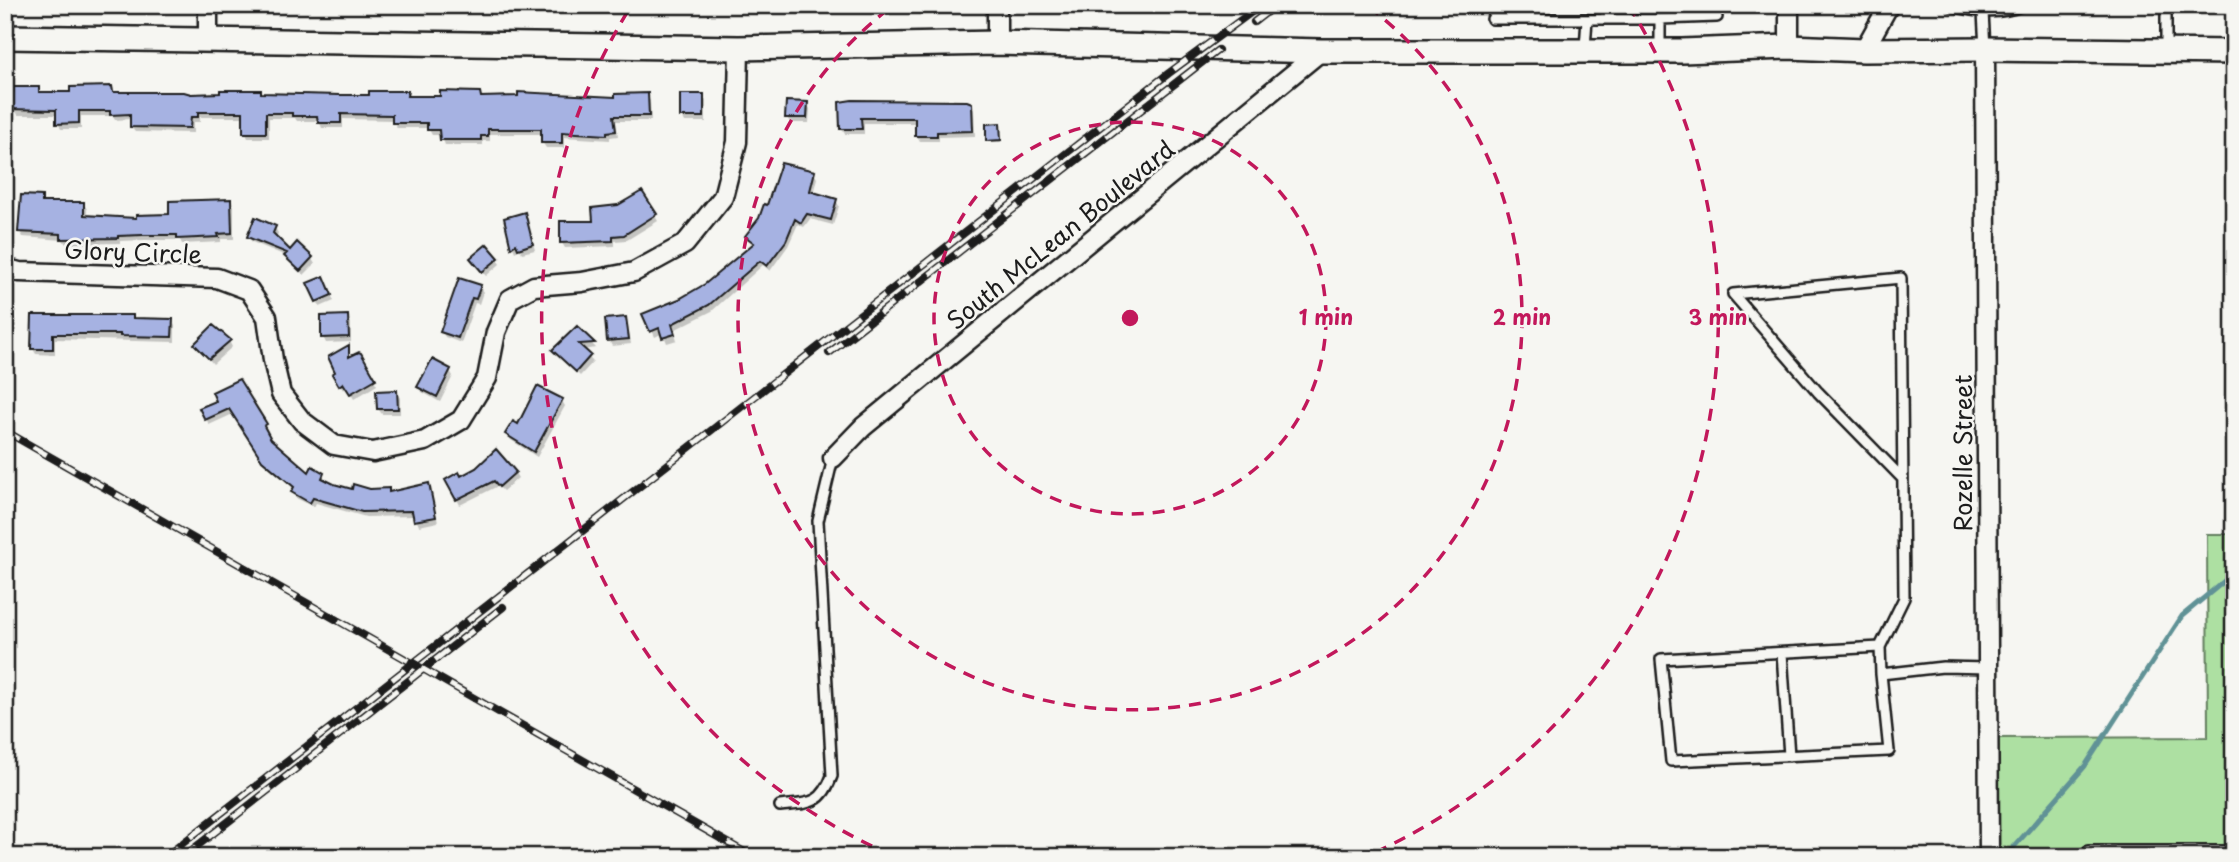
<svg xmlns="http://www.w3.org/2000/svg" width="2239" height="862" font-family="'Playpen Sans',sans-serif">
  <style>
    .green { fill: #ade0a2; stroke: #647e5f; stroke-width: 2 }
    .shadow { fill: #0003 }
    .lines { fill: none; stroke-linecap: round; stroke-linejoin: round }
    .stream { stroke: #619296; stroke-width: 5 }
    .building { fill: #a6b2e2; stroke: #1c1c1c; stroke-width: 2 }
    .lane-casing { stroke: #1c1c1c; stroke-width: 14 }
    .street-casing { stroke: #1c1c1c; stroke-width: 23 }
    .secondary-casing { stroke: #1c1c1c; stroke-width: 28 }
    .lane { stroke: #f6f6f2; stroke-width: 9 }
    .street { stroke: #f6f6f2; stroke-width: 18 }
    .secondary { stroke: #f6f6f2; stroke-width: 23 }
    .rail-casing { stroke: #1c1c1c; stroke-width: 8 }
    .rail { stroke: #f6f6f2; stroke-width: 5; stroke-dasharray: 16; stroke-linecap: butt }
    .ring { fill: none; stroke: #c2185b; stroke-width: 3.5; stroke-dasharray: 12 9 }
    .labels { text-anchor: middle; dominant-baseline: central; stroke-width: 5; stroke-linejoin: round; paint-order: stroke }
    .street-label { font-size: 24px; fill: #1c1c1c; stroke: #f6f6f2 }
    .centre { fill: #c2185b; stroke: #f6f6f2; stroke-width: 3.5 }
    .ring-label { font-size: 21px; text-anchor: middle; font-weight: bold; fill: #c2185b; stroke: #f6f6f2; stroke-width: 5; stroke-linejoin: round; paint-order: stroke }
  </style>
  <rect width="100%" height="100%" fill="#f6f6f2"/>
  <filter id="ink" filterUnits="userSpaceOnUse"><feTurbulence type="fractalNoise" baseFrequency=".0143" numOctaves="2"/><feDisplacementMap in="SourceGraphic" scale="14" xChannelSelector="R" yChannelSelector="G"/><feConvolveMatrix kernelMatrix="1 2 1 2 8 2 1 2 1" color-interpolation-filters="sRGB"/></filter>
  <g filter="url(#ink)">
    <!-- green -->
    <path class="green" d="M2207,534H2234V857H1999L1998,738L2208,737Z"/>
    <!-- shadow -->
    <path class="shadow" d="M111,88L114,94L340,97L406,93L409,97L442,98L479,94L482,99H617L647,95L650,101L651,121H616L618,136L610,137V140L564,137V148H546L542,142V134H490V141H483V145H445L441,135H432L428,128H397L394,120L343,119V128H322L319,121H297L295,118H269V138H248L245,132V117H200V122H193V133L135,132L131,127V119L115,120L113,116H81V129H61L58,123L57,115H18L15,109L38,89L41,94H71Z
      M703,96L706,101V122H685L682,116Z
      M841,103L971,105L974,110L975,136L939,137V141H920L917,136V123H864V134H845L841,128Z
      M807,104L810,109L809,123H790L787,117Z
      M1000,125L1001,142H989L988,140Z
      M814,173L817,178L813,194L836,200L839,206L833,225L810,219L804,227L798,224L788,246L770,271L763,265L712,311L674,330L677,340L667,343L663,333L655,337L645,315L680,300L706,285L754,244L747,236L769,207Z
      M5,178L13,186L5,197Z
      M641,193L658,221L627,240L615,241V246L565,248L562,243Z
      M41,198L44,204L83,203L87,209V217L138,220L171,216L230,201L234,206V239H221V242L182,244L180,240H146L120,241V243L66,244L63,240L23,237L20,232Z
      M525,214L535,250L522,253L520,249L515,252L513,247L506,219Z
      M275,228L278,233L276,238L290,252L297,244L312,259L315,264L304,275L286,256L252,242L249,237Z
      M497,259L500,264L486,276L475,264Z
      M309,284H326L334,301L320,307Z
      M480,286L483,292L479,304L475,303L461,343L445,337L442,331Z
      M5,310L10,311L15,319L9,343L5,342Z
      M33,317L172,320L175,326V342L55,339V355L36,354L33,349Z
      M347,317L351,323V342L326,343L323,337Z
      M625,319L628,324L631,344L612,346L609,341Z
      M577,328L596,348L582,350L593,362L580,376L554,350Z
      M229,341L232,347L213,364L196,344Z
      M348,347L351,358L359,354L377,385L354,399L347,388L343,390L334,375Z
      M450,371L453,376L440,402L422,392L419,387Z
      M239,381L268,431L265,432L270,440L309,475L323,474L326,482L353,491L390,493L428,485L438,522L419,526L415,516L366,517L316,503L314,507L296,498L293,492L295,489L267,466L233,414L209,425L202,409L218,402Z
      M396,392L400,398V414H382L378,409Z
      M562,401L565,406L537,457L511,440L507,434Z
      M515,473L518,478L503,491L498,486L460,505L447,480Z"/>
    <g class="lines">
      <!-- stream -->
      <path class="stream" d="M2005,857L2085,766L2182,616L2234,573"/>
    </g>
    <!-- building -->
    <path class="building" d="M112,86L113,92H184L191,94L220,93V90H261V93L340,95H369V91H408L407,96H440V91L480,92L481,97L518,96V92L615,97V94L648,93L649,116H614L616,131L607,132V135L562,132V143H541V129H488V136H481V140H440L439,130H427V123H392V115L341,114V123H318L317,116H292V113H266V133H243V112H198V117H191L190,128L130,127V114L110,115V111H79V123L56,124V110L5,109V92H13V87H39V92H70V87Z
      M680,94H704V117H680Z
      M852,100L967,101L972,103L973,131L937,132V136H915V118H861L862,129H840L839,102Z
      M786,101L808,102L807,118H785Z
      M1000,123L1001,140L986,141V124Z
      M781,163L815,171L810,191L837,199L831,220L807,214L801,223L795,219L786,241L767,266L760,261L709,305L672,324L675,334L662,338L659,328L650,332L642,314L679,299L705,284L754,243L745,236L759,218L764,204L767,205Z
      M642,191L657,214L624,235L613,236V241L560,243V221H593L592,208L618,205Z
      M21,195L42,196V202H84V215L136,218V215L169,214V201L231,199L232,233L218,234L219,237L177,239V235H143L118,236V238L61,239V234L18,232Z
      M525,212L533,244L518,249L516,244L511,248L504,218Z
      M255,217L276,226L273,233L290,250L297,242L313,257L300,271L284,256L287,253L247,237Z
      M487,244L499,258L482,272L470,258Z
      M324,276L332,295L316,302L307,283Z
      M459,278L481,285L476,299L472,298L458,338L440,332Z
      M32,315H133V318L173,319L172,337L120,336V334H53V349H31Z
      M348,315L349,337L321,338V316Z
      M626,317L629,339L607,341L605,319Z
      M213,325L231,340L209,359L194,344Z
      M577,326L595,343L579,344L591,355L576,372L552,350Z
      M349,345V357L359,352L361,353L376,379L350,394L343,383L339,386L332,374L335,372L328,357Z
      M432,359L451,369L437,397L417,387Z
      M239,379L267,424L264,426L271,439L309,472L312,466L324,473L322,478L334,484L352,489L353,484L370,489L389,488V492L429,483L436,517L414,521L412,511L362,512L313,498L310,503L291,492L294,487L262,460L229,409L205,420L199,408L216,401L212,392Z
      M537,386L563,399L534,452L505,434L513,421L518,424Z
      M397,390L398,409H377L376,391Z
      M496,449L516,472L499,487L494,481L456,500L445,480L459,472L461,476L476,468Z"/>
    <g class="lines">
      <defs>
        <path id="lane" d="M1605,5L1606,19
          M1950,5C1974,12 1999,16 2023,5
          M2166,5V49
          M1983,12L1985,49
          M1492,19H1587
          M1660,19L1717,17
          M1585,48L1587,19H1660V49
          M1880,647L1904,598L1901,278L1733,294L1818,392L1903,479
          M1782,653L1789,756
          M1881,674L1880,647L1661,659L1671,761L1889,751L1881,674L1943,667L1988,668
          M780,806C808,803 821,806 832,776L818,521L833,458
          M2088,857V851H2234"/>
        <path id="street" d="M997,5V43
          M208,39V5
          M1789,47V5
          M1985,49L1989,857
          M1864,50L1889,5
          M5,268L19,272L217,278L249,290L267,317L273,360L281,394L302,421L334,445L373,452L425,441L461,420L487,378L496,332L510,299L534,286L582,282L634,272L685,244L723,197L737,142L739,48
          M833,458L863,427L1321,51"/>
        <path id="secondary" d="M5,37L739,48L997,43L1321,51H1682L1789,47L1864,50L1985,49L2234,52"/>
      </defs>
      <!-- lane casing -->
      <use href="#lane" class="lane-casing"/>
      <!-- street casing -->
      <use href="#street" class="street-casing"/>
      <!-- secondary casing -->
      <use href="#secondary" class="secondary-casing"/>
      <!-- lane -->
      <use href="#lane" class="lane"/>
      <!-- street -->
      <use href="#street" class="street"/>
      <!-- secondary -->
      <use href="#secondary" class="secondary"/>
      <defs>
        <path id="rail" d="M1254,22L1276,5
          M829,353L1218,50
          M5,431L753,857
          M165,857L1169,73L1261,5
          M183,857L503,607"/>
      </defs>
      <!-- rail casing -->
      <use href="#rail" class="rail-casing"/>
      <!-- rail -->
      <use href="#rail" class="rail"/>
    </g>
  </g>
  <!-- distance rings -->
  <g class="ring">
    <circle cx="1130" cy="318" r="196"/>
    <path d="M1369 7A392 392 0 1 1 891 7"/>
    <path d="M891 855A588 588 0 0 1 631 6M1629 6A588 588 0 0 1 1369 855"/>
  </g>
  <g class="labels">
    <!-- street labels -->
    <g class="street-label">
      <text transform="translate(1060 234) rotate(-39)">South McLean Boulevard</text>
      <text transform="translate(133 251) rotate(2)">Glory Circle</text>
      <text transform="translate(1962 453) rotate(-90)">Rozelle Street</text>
    </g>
  </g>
  <circle cx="1130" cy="318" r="10" class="centre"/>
  <g class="ring-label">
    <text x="1326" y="325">1 min</text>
    <text x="1522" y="325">2 min</text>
    <text x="1718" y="325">3 min</text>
  </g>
  <!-- margin -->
  <rect width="2239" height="862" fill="none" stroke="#f6f6f2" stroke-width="28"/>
  <rect x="14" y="14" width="2211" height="834" fill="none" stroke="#1c1c1c" stroke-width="2.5" filter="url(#ink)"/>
</svg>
